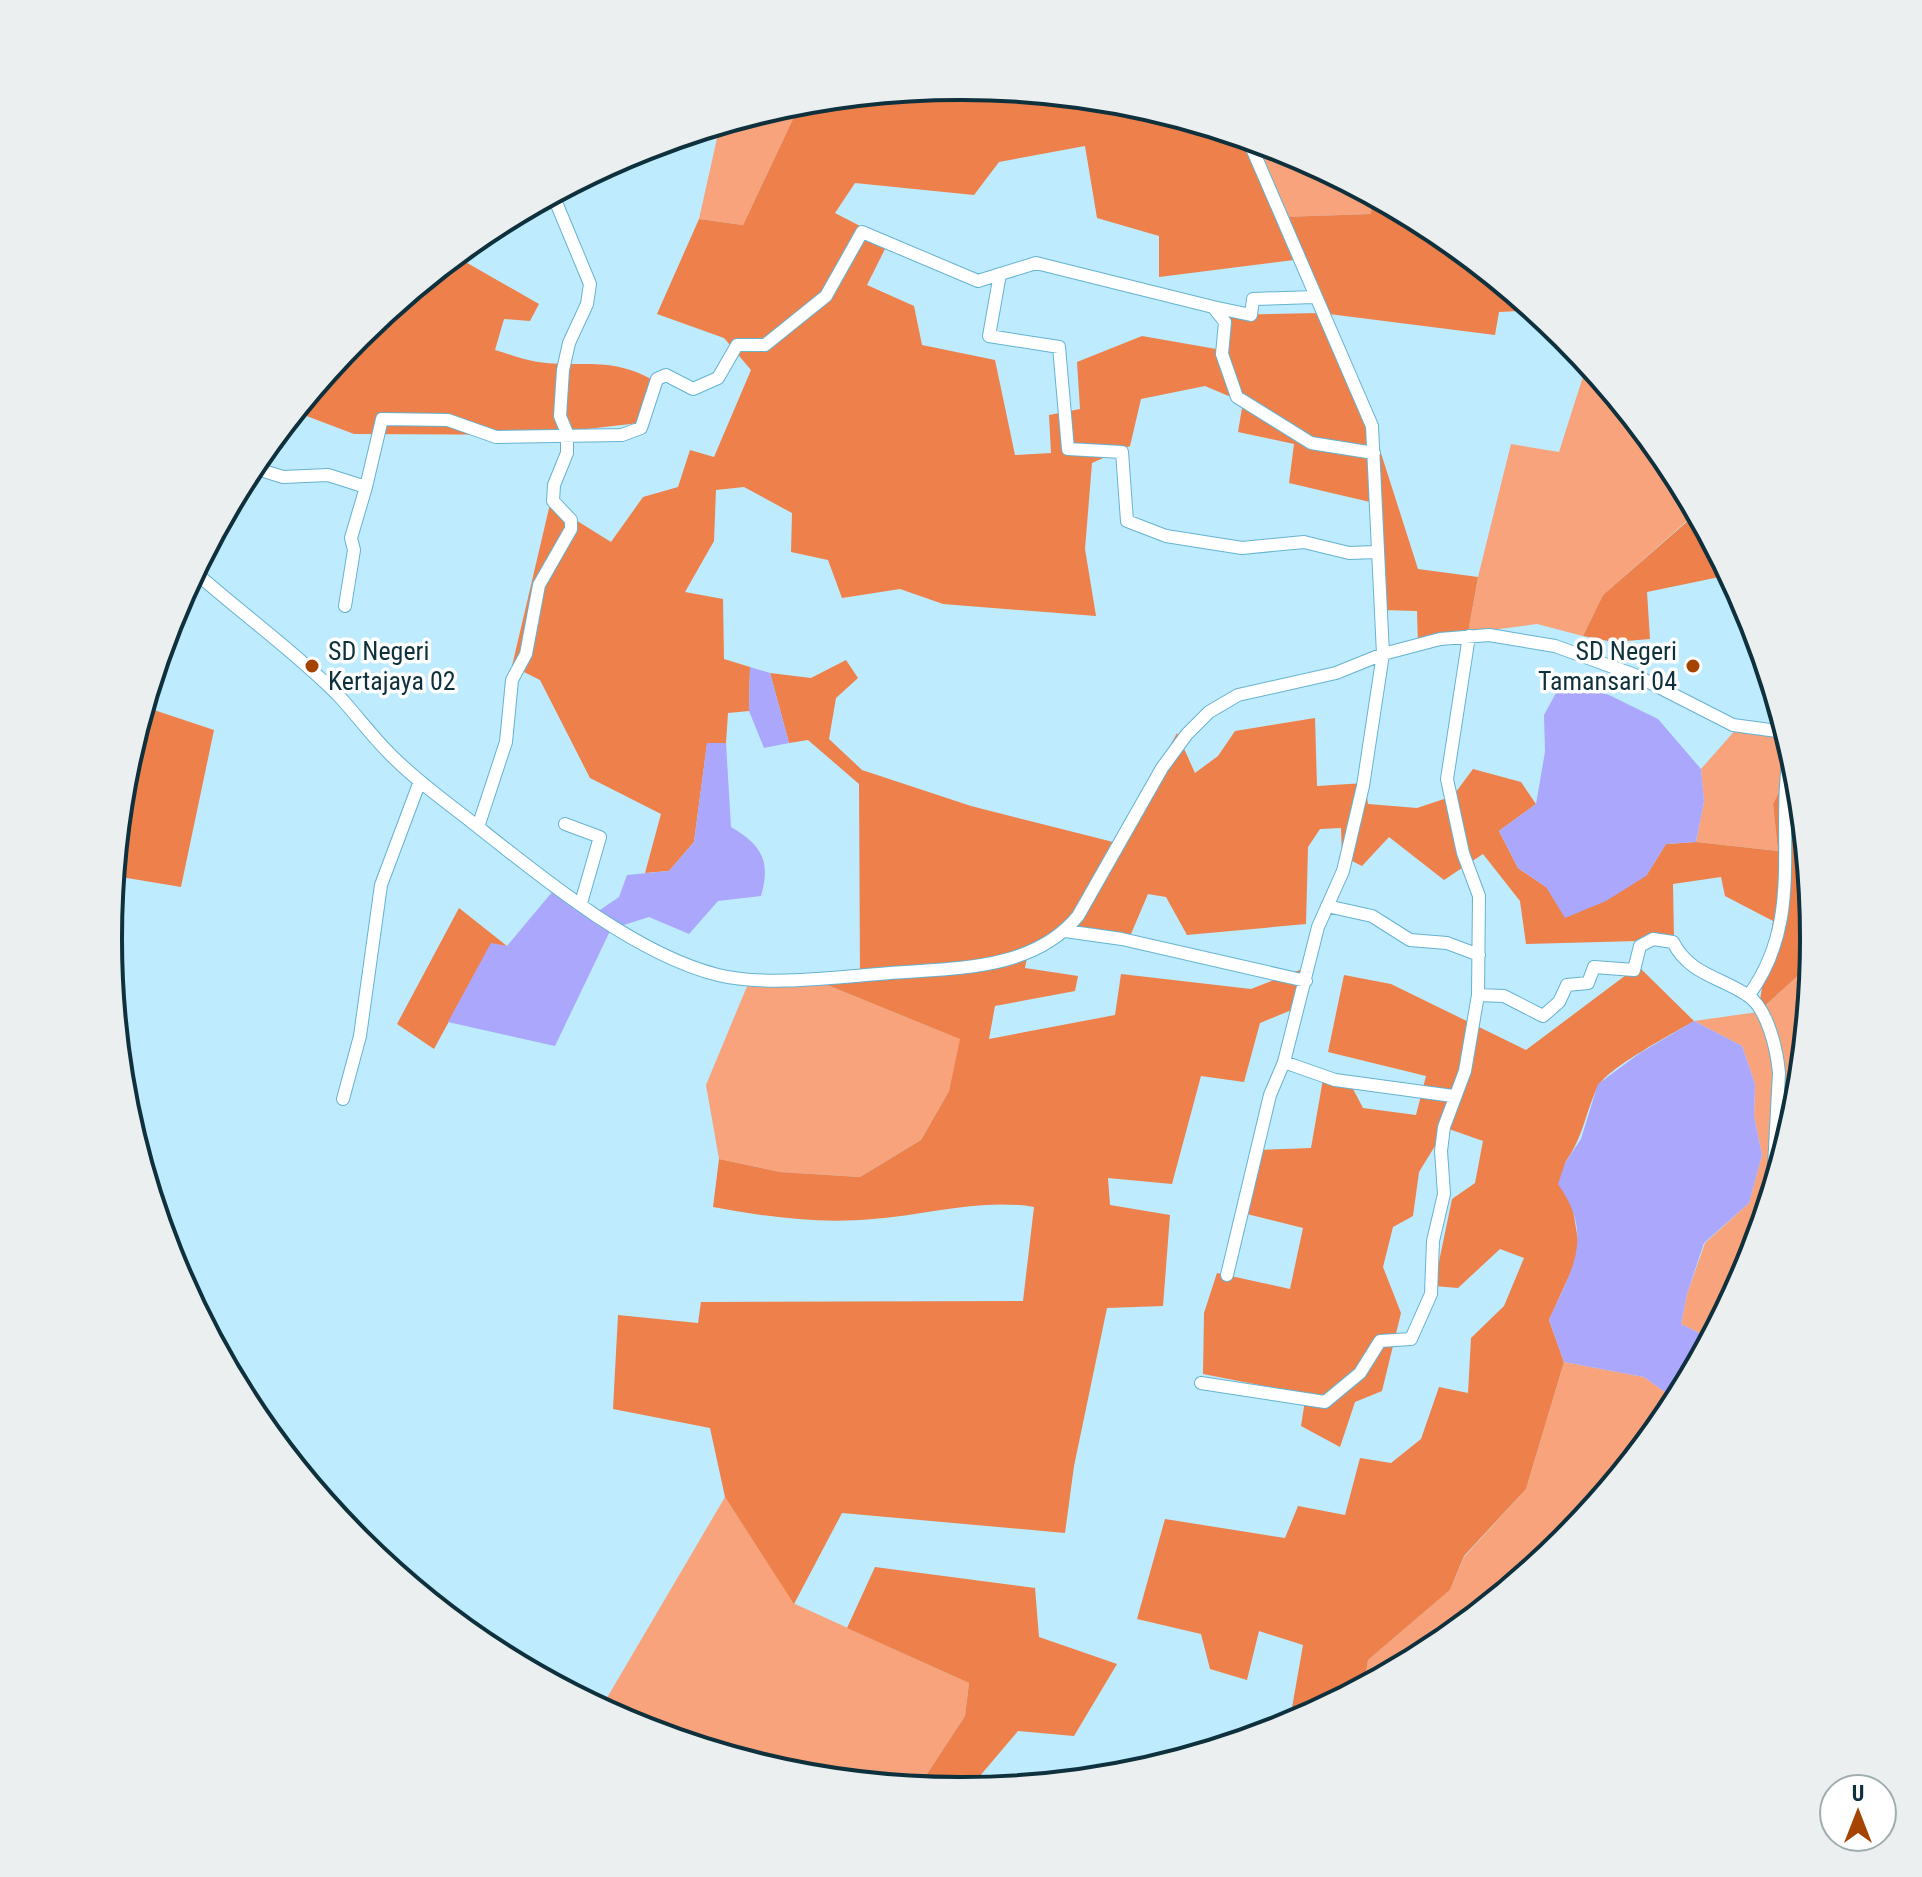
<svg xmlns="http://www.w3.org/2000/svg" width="1922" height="1877" font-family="'Roboto Condensed',sans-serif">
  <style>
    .green { fill: #f8a37b }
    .forest { fill: #ed804b; fill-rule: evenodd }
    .water { fill: #aba7fc }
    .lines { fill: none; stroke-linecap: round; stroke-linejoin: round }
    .minor-casing { stroke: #65b3d1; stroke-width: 14 }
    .minor { stroke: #fff; stroke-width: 12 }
    .poi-dot { fill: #a54401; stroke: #fff; stroke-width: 3 }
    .labels { text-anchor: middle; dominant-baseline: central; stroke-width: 7; stroke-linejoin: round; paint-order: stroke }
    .poi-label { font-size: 26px; fill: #0f313d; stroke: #fff; text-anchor: start }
    .rim { fill: none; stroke: #0f313d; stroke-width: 4 }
  </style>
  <rect width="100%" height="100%" fill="#beebfd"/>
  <!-- green -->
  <path class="green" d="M801,102L743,225L699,219L720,125Z
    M1237,136L1288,151L1372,196L1371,214L1282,217Z
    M1587,364L1670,465L1701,523L1688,520L1603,595L1583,636L1537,624L1468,633L1478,577L1511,444L1559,452Z
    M1738,727L1785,732L1798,780H1785L1773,804L1778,851L1696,842L1704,801L1701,769Z
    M1801,973L1809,984L1798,1098L1785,1124L1787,1137L1748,1265L1713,1331L1699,1333L1681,1324L1687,1294L1705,1243L1749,1203L1762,1155L1754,1116L1755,1084L1742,1046L1694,1021L1758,1012Z
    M815,980L961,1039L949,1091L921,1140L860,1177L780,1172L719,1159L706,1085L748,984Z
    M1564,1362L1644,1377L1676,1400L1563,1542L1434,1648L1364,1685L1368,1660L1450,1590L1464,1557L1526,1489Z
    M725,1497L795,1604L969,1683L965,1716L923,1780C848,1788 782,1771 711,1749C672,1737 636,1727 601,1708Z"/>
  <!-- forest -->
  <path class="forest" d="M961,86L1128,102L1237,136L1282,217L1371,214L1372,196L1435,230L1522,301L1518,311L1499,312L1495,335L1321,313L1372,425L1418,569L1478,577L1468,633L1418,647L1417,611L1381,610L1370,502L1289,483L1294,444L1238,432L1243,402L1205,386L1141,399L1130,446L1092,463L1085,549L1096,616L943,604L900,589L842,598L828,560L791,552L792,513L744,487L716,490L714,541L685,592L723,599L724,659L750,667L749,711L728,713L726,743L707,744L694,842L669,871L645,873L661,814L590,778L540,680L512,666L550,504L611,542L643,497L678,487L690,450L714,457L751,370L724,338L657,314L699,219L743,225L801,102ZM1085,146L1097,218L1159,236V277L1294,260L1319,313L1227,315L1222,350L1142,336L1077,362L1080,409L1049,415L1051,453L1015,455L995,360L922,345L914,306L867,285L889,241L835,213L855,183L974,195L999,162Z
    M455,256L539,304L530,321L504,319L495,350C509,354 524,360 538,362C582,368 610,356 653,380L648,422L534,435L354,434L296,412L359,335Z
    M1689,520L1701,523L1729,575L1647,592L1650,639L1613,642L1583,636L1603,595Z
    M846,660L858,678L836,698L829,739L862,770L971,806L1117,843L1177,733L1195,773L1218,756L1235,731L1315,718L1317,786L1365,783L1368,804L1417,808L1453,796L1473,769L1521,782L1536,804L1499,831L1518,868L1546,887L1646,876L1666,844L1696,842L1778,851L1773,804L1785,780H1798L1813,939L1812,956L1806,957L1801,973L1758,1012L1773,921L1725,896L1721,877L1673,884L1674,940L1526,944L1520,901L1483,854L1444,880L1389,837L1362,866L1342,856L1341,828L1320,829L1308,847L1306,924L1187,935L1166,897L1148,894L1128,941L1051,933L1029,947L1025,968L1078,976L1075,991L995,1006L989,1039L1115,1015L1121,974L1251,989L1305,968L1294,1009L1260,1023L1244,1082L1201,1076L1172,1184L1108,1178L1110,1205L1170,1215L1163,1306L1107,1308L1074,1466L1065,1533L842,1513L794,1604L725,1497L710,1428L613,1409L618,1315L698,1323L701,1302L1023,1301L1034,1207C982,1198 926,1215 873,1219C819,1224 766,1217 713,1207L719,1159L780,1172L860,1177L921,1140L949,1091L960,1039L815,980L860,975L859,784L808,740L789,743L770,673L811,678Z
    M145,707L214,730L181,887L121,877L115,870L125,772Z
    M459,908L507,946L491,944L434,1049L397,1024Z
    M1638,966L1694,1021C1674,1033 1605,1069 1597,1088C1584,1117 1584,1135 1565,1163L1580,1252L1549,1320L1564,1362L1526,1489L1464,1556L1450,1590L1368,1660L1364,1685L1289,1725L1303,1645L1259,1631L1247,1680L1210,1669L1201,1634L1137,1619L1165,1519L1285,1538L1298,1506L1345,1515L1360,1458L1391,1463L1421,1439L1439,1387L1468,1393L1471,1338L1504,1306L1524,1258L1500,1249L1458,1288L1434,1286L1452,1199L1475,1183L1483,1141L1446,1128L1419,1172L1413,1216L1393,1227L1383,1267L1401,1313L1382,1391L1355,1402L1340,1447L1301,1426L1306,1394L1203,1374L1204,1313L1217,1273L1290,1289L1303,1228L1243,1213L1259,1150L1311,1148L1323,1079L1352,1087L1363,1108L1416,1115L1426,1076L1328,1052L1344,975L1391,984L1526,1050Z
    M875,1567L1035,1588L1039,1637L1117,1664L1074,1736L1018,1731L968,1790L923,1780L965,1716L969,1683L847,1628Z"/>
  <!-- water -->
  <path class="water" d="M750,667L770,673L789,743L764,748L749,711Z
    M1563,680L1609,695L1658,719L1701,769L1704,801L1696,842L1666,844L1646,876L1606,901L1565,918L1546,887L1518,868L1499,831L1536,804L1545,752L1544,715Z
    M707,743H726L731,827C762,845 771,861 761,896L718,901L689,934L649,917L611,929L555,1046L448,1022L491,943L507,946L553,891L594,914L619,897L627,875L669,871L694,842Z
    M1694,1021L1742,1046L1755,1084L1754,1116L1762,1155L1749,1203L1704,1243L1687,1294L1681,1324L1699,1333L1713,1331L1676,1400L1644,1377L1564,1362L1549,1320C1572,1269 1595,1237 1558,1184L1565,1163L1581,1139L1598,1084L1640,1053Z"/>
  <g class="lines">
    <defs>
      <path id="minor" d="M1000,274L989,336L1059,347L1068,449L1122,452L1127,521L1166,536L1242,548L1304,542L1349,553L1377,552
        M1213,307L1251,315L1253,299L1314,297
        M251,467L283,477L328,475L366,487L382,419L448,420L496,437L622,435L641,428L657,379L666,375L693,389L718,378L737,345H765L826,296L862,232L978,281L1036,263L1213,307L1225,322L1222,354L1237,397L1311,443L1374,453
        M195,572C241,613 293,650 337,694C355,713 371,735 389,753C414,779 445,801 473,823C541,877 634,954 718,975C770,988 851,975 905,972C966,968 1036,967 1078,916L1162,768L1187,734L1209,712L1238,695L1336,673L1383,654L1440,639L1489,635L1555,646L1635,675L1733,725L1785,732
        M345,606L354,550L351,538L366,487
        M565,824L600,837L581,903
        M478,827L506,742L512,680L526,654L539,585L571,529V520L553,501L554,485L567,453V433L560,416L563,370L569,343L587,304L590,284L553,195
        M1327,906L1372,916L1410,940L1447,943L1479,955
        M1065,931L1122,939L1306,981
        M1478,995L1504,996L1543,1016L1559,1002L1567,985L1588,983L1594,967L1634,970L1640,946L1653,939L1673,942C1689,974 1720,977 1747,995C1768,1008 1777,1051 1779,1073L1773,1185
        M1749,995C1805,918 1775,837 1790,749
        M1284,1062L1335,1080L1453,1096
        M343,1099L360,1036L381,885L420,781
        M1227,1275L1270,1095L1284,1062L1318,927L1343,871L1363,786L1383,654L1372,426L1248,139
        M1201,1383L1325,1402L1360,1373L1380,1341L1411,1339L1431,1294L1433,1241L1444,1194L1441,1151L1444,1127L1465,1071L1478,995L1479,896L1463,853L1447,779L1469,636"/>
    </defs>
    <!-- minor casing -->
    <use href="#minor" class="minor-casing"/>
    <!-- minor -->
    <use href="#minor" class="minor"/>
  </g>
  <!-- markers -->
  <g class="poi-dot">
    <circle cx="312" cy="666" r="8"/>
    <circle cx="1693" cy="666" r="8"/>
  </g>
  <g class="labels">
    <!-- poi labels -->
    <g class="poi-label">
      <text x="328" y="651">SD Negeri<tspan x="328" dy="30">Kertajaya 02</tspan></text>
      <text x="1677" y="651" text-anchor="end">SD Negeri<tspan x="1677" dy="30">Tamansari 04</tspan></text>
    </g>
  </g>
  <!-- crop -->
  <path d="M0 0H1922V1877H0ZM960 100H962A838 838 0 0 1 1800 938V939A838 838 0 0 1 962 1777H960A838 838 0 0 1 122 939V938A838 838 0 0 1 960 100Z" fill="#ecefef" fill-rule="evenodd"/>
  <path class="rim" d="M960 100H962A838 838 0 0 1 1800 938V939A838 838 0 0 1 962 1777H960A838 838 0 0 1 122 939V938A838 838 0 0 1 960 100Z"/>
  <!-- north arrow -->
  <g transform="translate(1858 1813)"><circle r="38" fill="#ffffff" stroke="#9fadb1" stroke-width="2"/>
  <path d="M0-6L14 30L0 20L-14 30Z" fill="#a54401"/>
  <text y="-12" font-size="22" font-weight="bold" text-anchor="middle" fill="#0f313d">U</text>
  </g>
</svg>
